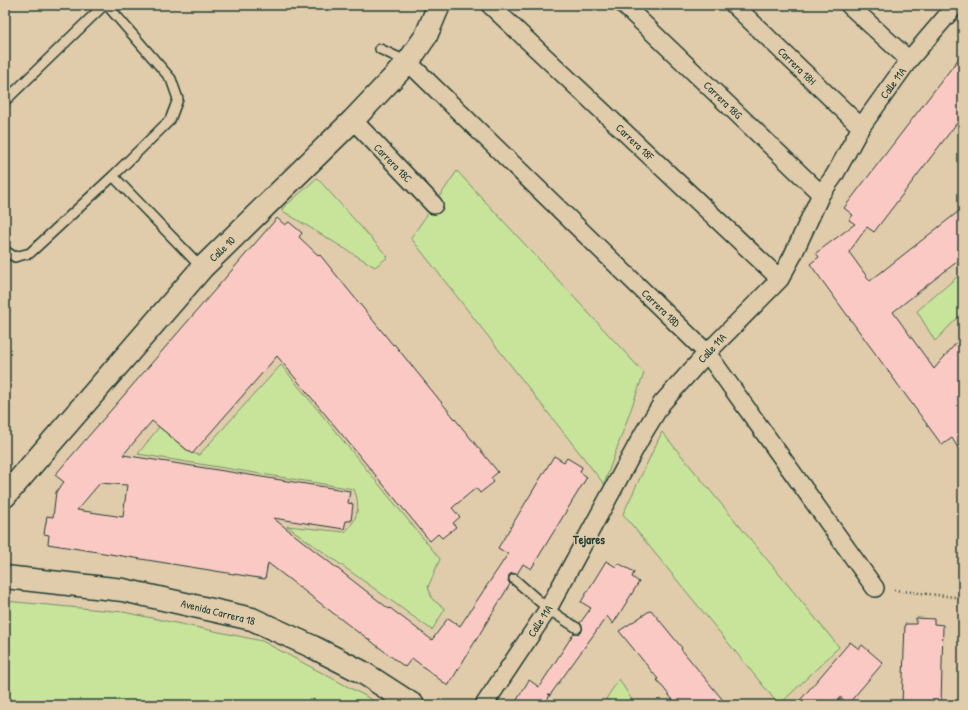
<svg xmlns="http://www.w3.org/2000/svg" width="968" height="710" font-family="'Patrick Hand',sans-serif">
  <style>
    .green { fill: #c8e49b; stroke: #749068 }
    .building { fill: #fac9c4; stroke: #1f3d34; fill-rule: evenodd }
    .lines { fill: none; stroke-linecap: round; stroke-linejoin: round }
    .lane-casing { stroke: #1f3d34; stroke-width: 12 }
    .street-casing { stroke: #1f3d34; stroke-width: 20 }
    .secondary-casing { stroke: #1f3d34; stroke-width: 25 }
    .path { stroke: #1f3d34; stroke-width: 2.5; stroke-dasharray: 1 3; stroke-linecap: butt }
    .lane { stroke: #e0cbaa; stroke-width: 9 }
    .street { stroke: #e0cbaa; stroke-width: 17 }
    .secondary { stroke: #e0cbaa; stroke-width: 22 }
    .labels { text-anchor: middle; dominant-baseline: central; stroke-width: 3; stroke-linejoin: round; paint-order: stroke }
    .street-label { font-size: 11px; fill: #1f3d34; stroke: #e0cbaa }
    .neighbourhood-label { font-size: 12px; font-weight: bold; fill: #1f3d34; stroke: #e0cbaa }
  </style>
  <rect width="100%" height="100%" fill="#e0cbaa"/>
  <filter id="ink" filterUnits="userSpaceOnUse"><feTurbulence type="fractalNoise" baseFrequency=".025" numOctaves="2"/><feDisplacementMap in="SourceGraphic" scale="8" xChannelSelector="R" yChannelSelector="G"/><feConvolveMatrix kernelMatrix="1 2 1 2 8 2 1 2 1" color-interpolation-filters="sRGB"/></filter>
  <g filter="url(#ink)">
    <!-- green -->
    <path class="green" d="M457,171L644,373L604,484L411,238Z
      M317,178L388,257L375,267L281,210Z
      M963,272V312L935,341L917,311Z
      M281,365L440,559L428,587L432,599L445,609L432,630L287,526L345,532C358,519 361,506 354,489L138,454L159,427L189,452L199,455Z
      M662,432L839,647L779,705L623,514Z
      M5,601L123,612L262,641L369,698L379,705H5Z
      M619,679L635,705H615L606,699Z"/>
    <!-- building -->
    <path class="building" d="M963,53V115L874,232L867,227L849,252L870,281L963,208V257L893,312L934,369L963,335V456L952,438L942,445L810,264L819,257L816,253L855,224L849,220L853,215L844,208Z
      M277,218L285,225L289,222L302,233L299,237L319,256L320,255L393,345L394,344L498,472L491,478L494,482L480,493L476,488L452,508L460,517L453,523L456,527L442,538L438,534L430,541L277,356L192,454L152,421L123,455L350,491L348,503L353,504L351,521H346L344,529L273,518L389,609L390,608L432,640L448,618L460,626L508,554L498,548L554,456L564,462L567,458L582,467L580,472L587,477L531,569L523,564L517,574L512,573L509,575L508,581L510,584L448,686L412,658L405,667L359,632V633L268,563L265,579L48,544L49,535L44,534L47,516L53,517L56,492L64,482L55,475ZM100,483L127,485L123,517L77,510Z
      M606,561L616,567L618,563L634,572L632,577L639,582L613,624L607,616L550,695L548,694L550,695L544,705H514L529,680L539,687L574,633H579L582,631V626L580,623L591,608L581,602Z
      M651,610L682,648L681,649L727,705H677L657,680L658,679L619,631Z
      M916,618L934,619V624L943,625L941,705H902L905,624H916Z
      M850,642L859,649L862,645L883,663L848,704L840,697L836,705H796Z"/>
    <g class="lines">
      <defs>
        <path id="lane" d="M380,49L408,62
          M5,101L104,5
          M113,176L202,268
          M5,251L15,257L30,253L113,176L170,120L178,99L171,79L107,5
          M514,579L548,609L577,628"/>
        <path id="street" d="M490,5L780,279
          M624,5L821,194
          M734,5L861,127
          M849,5L909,60
          M408,62L707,353L875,588
          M353,120L434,205
          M484,705L548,609L643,434L662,403L707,353L780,279L792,257L821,194L834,176L861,127L909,60L956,5"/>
        <path id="secondary" d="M5,496L202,268L353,120L408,62L426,36L439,5
          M5,577L123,590L252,619L313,647L362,672L413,705"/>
      </defs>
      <!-- lane casing -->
      <use href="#lane" class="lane-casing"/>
      <!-- street casing -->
      <use href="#street" class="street-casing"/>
      <!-- secondary casing -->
      <use href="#secondary" class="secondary-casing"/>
      <!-- path -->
      <path class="path" d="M894,590L963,598"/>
      <!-- lane -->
      <use href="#lane" class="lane"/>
      <!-- street -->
      <use href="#street" class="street"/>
      <!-- secondary -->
      <use href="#secondary" class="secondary"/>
    </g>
  </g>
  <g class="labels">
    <!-- street labels -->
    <g class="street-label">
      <text transform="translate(797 66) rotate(44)">Carrera 18H</text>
      <text transform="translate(893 83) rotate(-54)">Calle 11A</text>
      <text transform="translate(723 100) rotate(44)">Carrera 18G</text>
      <text transform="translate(635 142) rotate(43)">Carrera 18F</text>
      <text transform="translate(393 163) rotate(46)">Carrera 18C</text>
      <text transform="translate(222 249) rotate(-44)">Calle 10</text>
      <text transform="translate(661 308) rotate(44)">Carrera 18D</text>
      <text transform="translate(712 348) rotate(-47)">Calle 11A</text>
      <text transform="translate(218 612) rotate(14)">Avenida Carrera 18</text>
      <text transform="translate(540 621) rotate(-57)">Calle 11A</text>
    </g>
    <!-- neighbourhood labels -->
    <g class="neighbourhood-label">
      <text x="589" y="539">Tejares</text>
    </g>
  </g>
  <!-- margin -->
  <rect width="968" height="710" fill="none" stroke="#e0cbaa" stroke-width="20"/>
  <rect x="10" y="10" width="948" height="690" fill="none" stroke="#1f3d34" stroke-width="1.5" filter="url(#ink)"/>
</svg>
